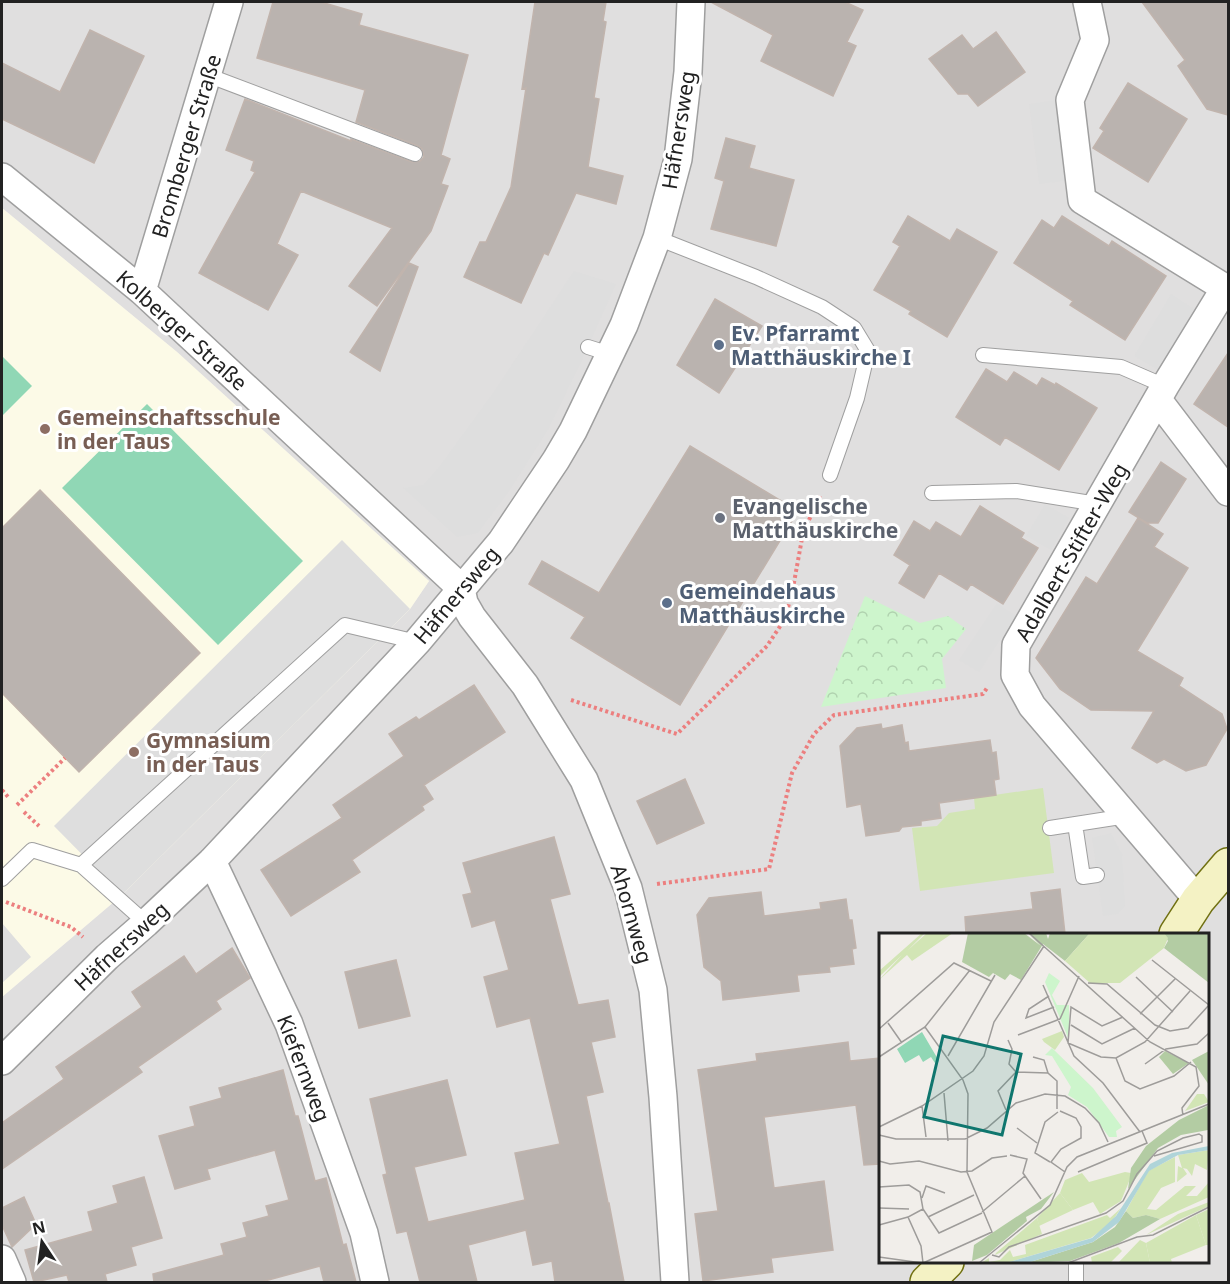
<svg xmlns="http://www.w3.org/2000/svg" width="1230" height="1284" font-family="'Noto Sans',sans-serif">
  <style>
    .residential { fill: #e0dfdf; fill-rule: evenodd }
    .education { fill: #fcfae7 }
    .park { fill: url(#park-crowns) }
    .garden { fill: #d2e5b5 }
    .pitch { fill: #90d7b5 }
    .parking { fill: #dedede }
    .building { fill: #bab3af; stroke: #c1b4ad; stroke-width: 1.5 }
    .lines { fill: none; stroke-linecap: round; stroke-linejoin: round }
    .lane-casing { stroke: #9f9f9f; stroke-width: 16 }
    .street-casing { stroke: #9f9f9f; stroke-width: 30 }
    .secondary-casing { stroke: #707011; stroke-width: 36 }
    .path { stroke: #ec7f7f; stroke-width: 4; stroke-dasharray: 3 3; stroke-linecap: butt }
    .lane { stroke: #fff; stroke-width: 14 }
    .street { stroke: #fff; stroke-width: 27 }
    .secondary { stroke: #f4f2c4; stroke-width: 33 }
    .service-dot { fill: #5c6f8a; stroke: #fff; stroke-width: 2 }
    .education-dot { fill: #8d6e63; stroke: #fff; stroke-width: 2 }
    .worship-dot { fill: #6b7280; stroke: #fff; stroke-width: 2 }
    .labels { text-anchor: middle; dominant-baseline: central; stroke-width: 6; stroke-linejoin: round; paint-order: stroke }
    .street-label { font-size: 21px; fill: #222; stroke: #fff }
    .service-label { font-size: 21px; font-weight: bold; fill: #4e5e75; stroke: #fff; text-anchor: start }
    .education-label { font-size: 21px; font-weight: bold; fill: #785e54; stroke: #fff; text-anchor: start }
    .worship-label { font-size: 21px; font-weight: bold; fill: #5b616d; stroke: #fff; text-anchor: start }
    .inset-road { fill: none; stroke: #9e9c9a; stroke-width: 1.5 }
    .view { fill: #0f766e; fill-opacity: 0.15; stroke: #0f766e; stroke-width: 3 }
    .inset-edge { fill: none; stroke: #222; stroke-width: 3 }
  </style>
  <defs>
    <pattern id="park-crowns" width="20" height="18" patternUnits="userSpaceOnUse" patternTransform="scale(1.5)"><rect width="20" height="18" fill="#cdf5cc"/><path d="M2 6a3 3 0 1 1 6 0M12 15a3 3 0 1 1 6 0" fill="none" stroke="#b0d2af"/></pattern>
  </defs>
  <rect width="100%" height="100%" fill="#f1eeea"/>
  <!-- residential -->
  <path class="residential" d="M2,2H1228V1282H2V997L122,895L410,609L429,581L177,352L2,208ZM880,934H1208V1262H880Z"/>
  <!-- education -->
  <path class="education" d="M2,208L177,352L429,581L410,609L122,895L2,997Z"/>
  <!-- park -->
  <path class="park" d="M865,596L920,623L948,616L966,629L942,659L946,688L821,707Z"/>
  <!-- garden -->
  <path class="garden" d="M1043,788L1054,873L920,891L912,828L937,826L949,813L975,809L974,798Z"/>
  <!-- pitch -->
  <path class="pitch" d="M2,356L32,386L2,416Z
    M147,404L303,561L218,645L62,488Z"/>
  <!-- parking -->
  <path class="parking" d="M1055,100L1065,181L1039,184L1029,104Z
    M574,271L616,284L583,358L549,428L510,490L478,533L457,537L403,488L423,485L439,467L493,393Z
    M1171,294L1194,309L1158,370L1134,356Z
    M1045,504L1069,518L1051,550L1026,536Z
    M342,540L410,609L122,895L54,826Z
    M997,603L1016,616L979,672L959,660Z
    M1111,833L1122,854L1125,906L1118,914L1103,916L1092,838Z
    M2,923L31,957L2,983Z"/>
  <!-- building -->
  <path class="building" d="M273,2H321L362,14L359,25L468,55L441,155L450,159L441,184L448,186L431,231L377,306L349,286L392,228L301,191L277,244L298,255L268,310L199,273L255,172L251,170L254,161L226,150L245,99L351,141V139L412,162L420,161L424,157L422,149L418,146L356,122L365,90L257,58Z
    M535,2H606L603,21L606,22L594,98L599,99L588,167L623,176L616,204L576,193L548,255L544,253L521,303L464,277L480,242H486L511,187L526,88L522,89Z
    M711,2H845L863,10L847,42L856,46L833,96L761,61L773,35Z
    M1142,2H1228V115L1207,109L1178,66L1185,60Z
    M90,30L144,56L94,163L2,119V63L60,92Z
    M996,32L1025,72L978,106L968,94H958L929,59L962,35L973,49Z
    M1128,83L1187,119L1148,182L1093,148L1104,131L1100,128Z
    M726,138L755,146L749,168L794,180L776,246L711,229L724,181L715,178Z
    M908,216L950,241L957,229L997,252L947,337L909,314L911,311L874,290L900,246L893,242Z
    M1062,216L1109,246L1112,241L1166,276L1125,340L1070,305L1073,301L1014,263L1042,220L1054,228Z
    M409,263L418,267L380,371L350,352Z
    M715,299L762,326L719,393L677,365Z
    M1228,353V427L1194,404Z
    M986,369L1007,382L1014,372L1037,386L1042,378L1055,385L1056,383L1097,408L1059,470L1005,437L1000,445L956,417Z
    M690,446L798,511L680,705L571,638L585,617L529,584L542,561L599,593Z
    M1161,462L1186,479L1158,523H1147L1129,512Z
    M40,490L200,653L79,772L2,693V528Z
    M980,506L1024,533L1021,538L1038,548L1003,604L971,584L967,590L939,573L924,598L899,583L910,565L894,555L914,521L930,531L936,522L961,537Z
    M1138,518L1163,534L1154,547L1188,568L1137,651L1183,678L1179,686L1222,714L1227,729L1206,765L1186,771L1164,759L1157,763L1132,748L1154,711L1091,710L1060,689L1036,658L1086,577L1097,584Z
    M474,685L505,732L424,785L433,799L422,806L424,810L352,860L360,872L291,916L261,870L342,818L333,805L404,756L389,734L416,717L419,720Z
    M881,724L882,729L902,725L905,743L908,742L909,751L990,740L992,753L996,752L999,779L994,780L996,795L939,803L941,818L921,821V825L902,827L899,831L866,836L861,804L847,807L840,746L857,728Z
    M685,779L704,823L657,844L637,801Z
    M554,837L570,894L550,899L578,1005L608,1000L615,1037L591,1042L603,1092L586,1096L608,1203H609L624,1282H555L552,1261L533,1265L526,1230L468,1245L477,1282H420L407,1231L397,1233L383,1175L387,1174L370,1099L447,1080L466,1155L414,1167L428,1222L525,1200L515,1153L560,1144L530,1018L497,1027L484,977L509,970L495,920L472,927L463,895L472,893L463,863Z
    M1060,889L1065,934H966L965,917L1033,909L1031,893Z
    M761,892L764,916L821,909L820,903L846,899L849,920H852L856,948L852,949L854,964L829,967L830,972L797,975L799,991L723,1000L721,981L704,967L697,915L709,898Z
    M232,948L250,978L216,1001L221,1009L138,1067L142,1072L2,1169V1123L64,1079L56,1067L142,1007L132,992L184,956L196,974Z
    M396,960L410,1016L359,1028L345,972Z
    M848,1042L850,1061L880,1058V1164L864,1165L856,1105L764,1117L774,1188L824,1181L833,1250L771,1258L773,1272L703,1281L695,1214L718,1211L698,1070L757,1061L756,1054Z
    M283,1070L295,1116H298L315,1181L326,1178L343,1245L346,1244L356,1282H324L320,1266L261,1282H154L153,1274L224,1255L221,1244L247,1237L243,1223L269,1216L266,1206L289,1200L275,1150L207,1169L210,1179L175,1189L159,1136L195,1126L190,1107L222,1098L219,1088Z
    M144,1177L162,1238L131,1247L136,1265L105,1274L107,1282H69L67,1275L34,1282L25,1250L93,1231L88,1212L118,1203L113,1186Z
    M24,1197L36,1224L12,1247L2,1225V1208Z"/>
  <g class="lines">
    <defs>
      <path id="lane" d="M207,75L415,154
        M657,238L756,277L822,307L854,328L868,351L857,398L830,475
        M588,347L610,354
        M983,355L1121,367L1165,386
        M932,493L1016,491L1097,504
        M1075,824L1083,877L1097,875
        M1050,828L1127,816
        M2,879L32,850L81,865
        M146,923L81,865L345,625L417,642
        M1076,1282V1262"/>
      <path id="street" d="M1087,2L1095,40L1070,100L1082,200L1225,288L1165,386L1016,645L1015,675L1032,706L1198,900
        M2,177L142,291L461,588
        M142,291L229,2
        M1158,400L1228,492
        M461,588L464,603L472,617L525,685L584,780L628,888L653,990L663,1097L675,1282
        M212,861L289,1024L364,1233L375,1282
        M2,1061L107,957L146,923L212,861L417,642L501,542L556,460L573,431L624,325L657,238L678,159L688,72L691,2
        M2,1259L12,1282"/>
      <path id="secondary" d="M1176,934L1198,900L1228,865
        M927,1282L947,1262"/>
    </defs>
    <!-- lane casing -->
    <use href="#lane" class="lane-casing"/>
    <!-- street casing -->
    <use href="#street" class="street-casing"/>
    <!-- secondary casing -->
    <use href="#secondary" class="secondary-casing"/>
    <!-- path -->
    <path class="path" d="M571,700L677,734L767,646L785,619L793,588L803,533L820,496
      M2,790L9,798
      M17,805L65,758
      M24,812L39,826
      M657,884L769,869L792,773L814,734L834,715L983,694L987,688
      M6,902L71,927L83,937"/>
    <!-- lane -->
    <use href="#lane" class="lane"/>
    <!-- street -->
    <use href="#street" class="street"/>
    <!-- secondary -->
    <use href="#secondary" class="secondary"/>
  </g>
  <!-- markers -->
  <g class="service-dot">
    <circle cx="719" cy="345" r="6"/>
    <circle cx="667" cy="603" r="6"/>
  </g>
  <g class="education-dot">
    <circle cx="45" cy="429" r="6"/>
    <circle cx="134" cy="752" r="6"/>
  </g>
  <circle class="worship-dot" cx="720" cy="518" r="6"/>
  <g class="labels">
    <!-- street labels -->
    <g class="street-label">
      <text transform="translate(678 130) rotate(-81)">Häfnersweg</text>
      <text transform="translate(186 146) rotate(-73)">Bromberger Straße</text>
      <text transform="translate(182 330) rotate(42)">Kolberger Straße</text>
      <text transform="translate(1071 552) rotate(-60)">Adalbert-Stifter-Weg</text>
      <text transform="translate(456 595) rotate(-50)">Häfnersweg</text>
      <text transform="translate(632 914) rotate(74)">Ahornweg</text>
      <text transform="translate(121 946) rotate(-43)">Häfnersweg</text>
      <text transform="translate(304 1068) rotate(69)">Kiefernweg</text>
    </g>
    <!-- service labels -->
    <g class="service-label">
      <text x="731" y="333">Ev. Pfarramt<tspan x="731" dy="24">Matthäuskirche I</tspan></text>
      <text x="679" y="591">Gemeindehaus<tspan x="679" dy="24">Matthäuskirche</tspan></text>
    </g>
    <!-- education labels -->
    <g class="education-label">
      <text x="57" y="417">Gemeinschaftsschule<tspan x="57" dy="24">in der Taus</tspan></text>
      <text x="146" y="740">Gymnasium<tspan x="146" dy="24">in der Taus</tspan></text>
    </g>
    <!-- worship labels -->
    <g class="worship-label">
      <text x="732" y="506">Evangelische<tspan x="732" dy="24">Matthäuskirche</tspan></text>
    </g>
  </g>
  <!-- overview -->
  <g transform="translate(879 933)">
    <rect width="330" height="330" fill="#f1eeea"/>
    <path d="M43,0H46L29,17L48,0H74L33,28L28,22L0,47L23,22L0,44V38ZM183,98L185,104L176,117L165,109L163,106ZM318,161H325L330,169L306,178ZM330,217L328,237L316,231L313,243L308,236L304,235L308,241L298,249L299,233L303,235L299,222ZM296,224V249L282,255L268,276L277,277L306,253H317L307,263H318L330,249V264L281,286L267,282L254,285L247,278L269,238ZM246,239L252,240L251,246L242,268L221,281L214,269L194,277L181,260L186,247L203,240L210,249ZM330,269V273L267,302L299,281ZM242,275L232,290L212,305L127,330H102L110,325V329L121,327L131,317L134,324L147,321L146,312L228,282L231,285ZM330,276V312H327L317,282ZM158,285L163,301L116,322L117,320ZM261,307L267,310L271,330H239ZM239,314L243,318L231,330H213L212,324Z" fill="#d2e5b5"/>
    <path d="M89,0H145L162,13L149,0H167L169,6L171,0H211L186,28L164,11L142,47L131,41L126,47L114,40L110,44L83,29ZM285,0H330V50L285,15L289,8ZM286,118L310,130L294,141L280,124ZM330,118V152L313,127ZM330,172L329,197L302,202L279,215L249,256L252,235L267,213L300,187ZM175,259L162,276L147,284L148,288L108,322L93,328L95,312ZM247,278L254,285L267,282L281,286L240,310L191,328L148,330L214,309L236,294Z" fill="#b3cca3"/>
    <path d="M170,40L181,48L173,62L178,72H190V107L166,49ZM173,115L214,155L243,194L237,198L238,204H230L208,174L189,162L192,154L173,123L166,122Z" fill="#cdf5cc"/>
    <path d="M211,0H285L289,5L285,15L241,50H211L186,28ZM181,260L194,277L160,293L158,285ZM317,282L327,312L292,326L293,330H271L267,310Z" fill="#d2e5b5"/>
    <path d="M43,99L60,128L56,130L52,124L44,129L40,122L26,130L18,116Z" fill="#90d7b5"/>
    <path d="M330,213V217L299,222L270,238L240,289L214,309L148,330H127L213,305L237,283L271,231L293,220Z" fill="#afd4d9"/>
    <path class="inset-road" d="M150,0L271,109L317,134L320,153L303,175L304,183M273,27L330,72M257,44L294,79M209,50L228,51L276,92L291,98L309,95L330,72M164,52L195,123L224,150L261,199M170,63L150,76L147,85L175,74M261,81L296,46M244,84L223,93L192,74L189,110L222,124L237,125L266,109L311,58M181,86L200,43M9,90L23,110M192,92L223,111L256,95M0,96L75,30L112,48M139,102L181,86M69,123L116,42M0,124L46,94L91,37M154,124L165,127L169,140L178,148V176M237,125L246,148L261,156L295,143L312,129M266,131L287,116L318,111L330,100M137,139L169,140M65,160L69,208M43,173L47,204M127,177L119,158L137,139L130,131L133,116L129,107M181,178L197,185L202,194V205L182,216L172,229L186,239M0,194L43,173L94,138L105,123L115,89L165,13M138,195L158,210M0,202L17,206H86L108,195L137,170L166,161L186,163L206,175L220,190L229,209M131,222L148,226L144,240L162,266M0,228L11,231L40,228L82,239L93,238L113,225L128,223M171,229L156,220L166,189L179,179M199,239L268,210L263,198M0,254L30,252L41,259L44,276L29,284L42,313L44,330M43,265L47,253L66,260M0,275L30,276M44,276L60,300L103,280M103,279L146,243M49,284L95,262M0,292L29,284M113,322L120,324L130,314L227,280L244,268L258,241L278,218L304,205L320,201L323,203V209L275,223M0,324L43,330M44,330L113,299L88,239L89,161L84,147L46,94M100,330L171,272L188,234L198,224L330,171M189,330L258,304L274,302L330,274"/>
    <path class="view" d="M64,103L142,121L123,202L45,184Z"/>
    <rect width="330" height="330" class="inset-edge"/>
  </g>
  <!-- border -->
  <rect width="1230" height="1284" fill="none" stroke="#222222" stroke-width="6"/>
  <!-- north arrow -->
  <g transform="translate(42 1242) rotate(347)" stroke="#ffffff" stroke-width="4.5" paint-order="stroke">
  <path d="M0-4.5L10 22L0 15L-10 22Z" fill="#222222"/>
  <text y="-9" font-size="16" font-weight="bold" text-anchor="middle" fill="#222222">N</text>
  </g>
</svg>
